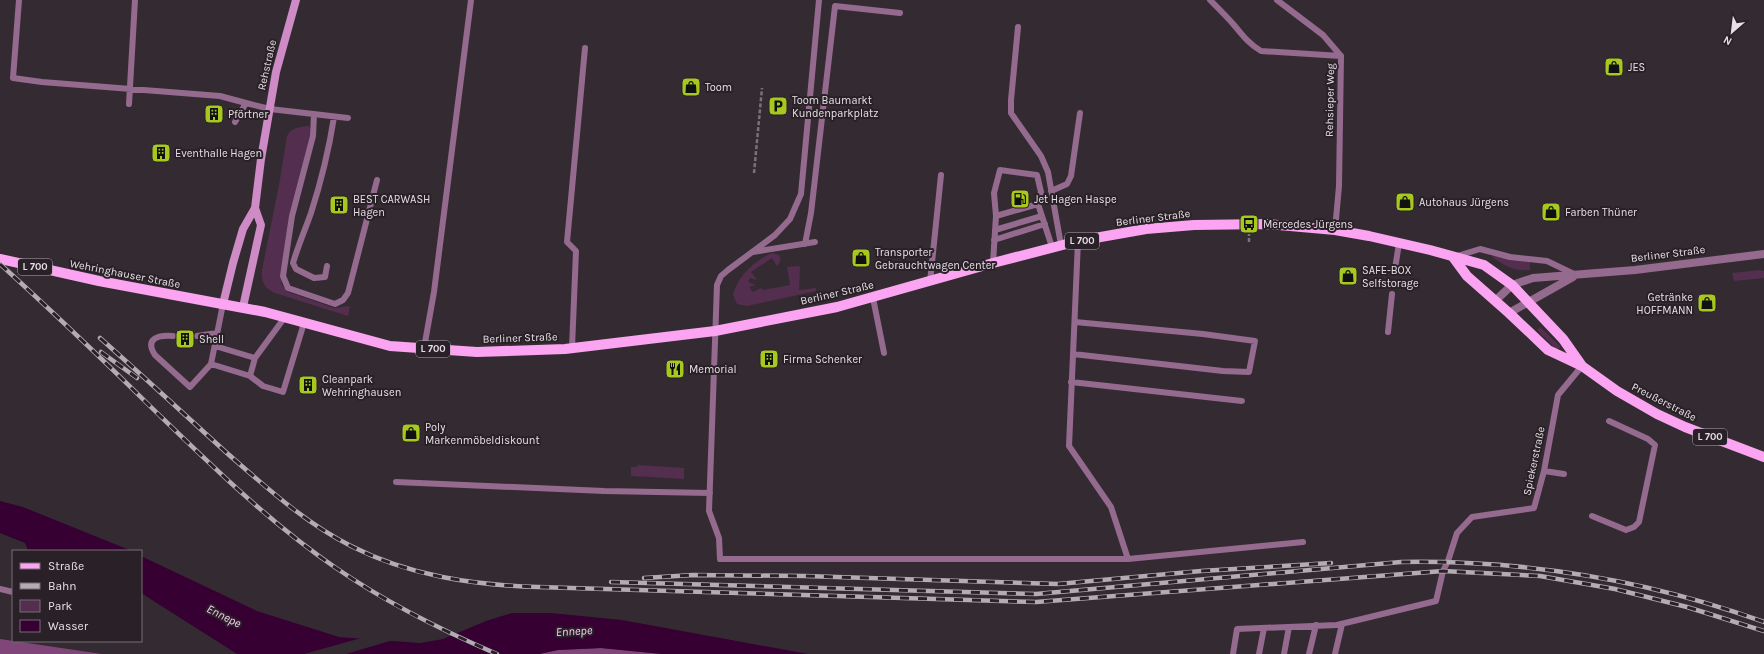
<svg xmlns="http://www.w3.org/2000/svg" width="1764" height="654" font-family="Karla,sans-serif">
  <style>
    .green { fill: #532e4f }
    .forest { fill: #804679 }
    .water { fill: #360033 }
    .pier { fill: #342b32 }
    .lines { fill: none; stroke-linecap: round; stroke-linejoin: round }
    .path { stroke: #7a7279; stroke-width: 2.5; stroke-dasharray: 4 2; stroke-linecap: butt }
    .lane { stroke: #956a8f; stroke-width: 6 }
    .street { stroke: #956a8f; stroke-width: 8 }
    .secondary { stroke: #ce8bc6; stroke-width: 8 }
    .primary { stroke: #fba4f1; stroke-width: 10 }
    .rail-casing { stroke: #b3acb2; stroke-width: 4.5 }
    .rail { stroke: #2a2128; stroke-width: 3; stroke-dasharray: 9; stroke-linecap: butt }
    .labels { text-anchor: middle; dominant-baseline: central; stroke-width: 4; stroke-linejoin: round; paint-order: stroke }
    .shield { fill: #2a2128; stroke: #aea7ac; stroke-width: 1 }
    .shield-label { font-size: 10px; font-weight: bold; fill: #e6e0e5 }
    .street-label { font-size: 11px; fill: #e6e0e5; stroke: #2a2128 }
    .poi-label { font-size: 11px; fill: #e6e0e5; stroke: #2a2128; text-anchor: start }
    .water-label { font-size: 12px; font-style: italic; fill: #fecaf7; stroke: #2a2128 }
  </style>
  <rect width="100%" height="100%" fill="#342b32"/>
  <!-- green -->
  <path class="green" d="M309,126L311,133L290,212L281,284L288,292L334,308L350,306L348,316L275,293C264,288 261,282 262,270L279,185L287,136C292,127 300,127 309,126Z
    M772,253L779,255C782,259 780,262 777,266L772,258L751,272L757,280L750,278L748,282L756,285L749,287L753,292L761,288L763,290L790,285L787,267L800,266L799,290L816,288V291L747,306L737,304L733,295C737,277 755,260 772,253Z
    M1493,256L1530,262V270C1515,272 1503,265 1492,257Z
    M1760,270L1764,271V278L1734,281L1732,273Z
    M1540,327L1560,346V348L1556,349L1537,330Z
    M637,465L684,468V479L631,476V467H637Z"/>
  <!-- forest -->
  <path class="forest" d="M0,639L102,654H0Z
    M601,648L662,654H539L558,650Z"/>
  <!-- water -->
  <path class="water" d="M0,501L23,507L132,551H28L25,543L0,533Z
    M141,556L257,611L339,637L420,643L443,639L486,621L512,613H551L622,620L808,654H662L601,648L558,650L539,654H237L141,593Z"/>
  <!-- pier -->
  <path class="pier" d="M365,637L393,640L346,654H304Z"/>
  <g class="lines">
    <!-- path -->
    <path class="path" d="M754,173L762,88
      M1249,242V234"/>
    <!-- lane -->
    <path class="lane" d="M19,0L13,78L42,82L220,96L246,103
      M819,0L801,194L790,219L775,235L728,270L721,276L717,285L709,511L719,538L720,559H1128
      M1210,0C1218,8 1227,17 1234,25C1243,36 1249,44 1261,51L1341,56
      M1277,0L1323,35L1341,56L1339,186L1335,230
      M1018,27L1011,100V113L1041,156L1048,172L1061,245
      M129,104L135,0
      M314,114L313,136L292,216L283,276L288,288L335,304L343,300L348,293L377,180
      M235,122L246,103L270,109L348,118
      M1051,191L1067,184L1071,176L1080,113
      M996,216L1038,204
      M995,230L1042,216
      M994,240L1045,224
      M1078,241L1069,446L1111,507L1128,559L1303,542
      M805,244L811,213L835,6L900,13
      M753,252L815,242
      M1457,256L1480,249L1510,257L1547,261L1574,274
      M993,263L996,216L994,193L1000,170L1037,175L1041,192L1038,204L1052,247
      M327,266L325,277L314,278L296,269L293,263C298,246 305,230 311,213C321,182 329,149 334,117
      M1395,269L1399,243
      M930,282L941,175
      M873,298L884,353
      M223,304L211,364L250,376L263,386L283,392L304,323
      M1388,332L1392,294
      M173,336C159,335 144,338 155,355L190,387L211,364
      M197,336L217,333
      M215,346L255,358
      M424,348L434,292L471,0
      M572,348L576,251L567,242L585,48
      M1073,354L1223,371L1249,372L1255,341L1203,334L1075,322
      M250,376L255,358L285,317
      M1071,382L1242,401
      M1544,471L1564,474
      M396,482L604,491L710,493
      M1592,516L1626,530L1634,527L1639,522L1655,445L1648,439L1609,421
      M0,589L13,592
      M1233,654L1237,629L1337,625L1436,601L1443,571L1448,561L1457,533L1472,517L1534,508L1544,471L1558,395L1582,366
      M1259,654L1264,628
      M1284,654L1289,627
      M1309,654L1316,625
      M1335,654L1342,624"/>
    <!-- street -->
    <path class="street" d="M1496,300L1512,285L1533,278L1635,270L1764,254
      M1509,313L1573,277"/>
    <!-- secondary -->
    <path class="secondary" d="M223,304L233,263L243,229L255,208L261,159L276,72L296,0
      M243,307L261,225L255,208"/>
    <!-- primary -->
    <path class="primary" d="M1453,257L1467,276L1509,313L1548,350L1582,366L1617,391L1657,414L1685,427L1764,457
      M0,259L99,281L265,312L390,346L477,352L565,349L715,331L837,307L993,263L1078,241L1146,229L1194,225L1268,224L1335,230L1369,236L1430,250L1484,265L1512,285L1563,339L1582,366"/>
    <defs>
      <path id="rail" d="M0,264C52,311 103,360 153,409C211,465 270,523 336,568C387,603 441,630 497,654
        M100,338C143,376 185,415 228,454C266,487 305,523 351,546C410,576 473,585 538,587L1036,602L1443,571L1540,576L1615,589L1687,607L1764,631
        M101,352L137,378
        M644,578L693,575L805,576L1058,584L1201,571L1331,563
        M611,582L1036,594L1401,562C1524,560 1648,580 1764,622"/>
    </defs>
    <!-- rail casing -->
    <use href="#rail" class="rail-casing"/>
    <!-- rail -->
    <use href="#rail" class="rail"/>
  </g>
  <!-- icons -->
  <defs>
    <symbol id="shop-square" viewBox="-11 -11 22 22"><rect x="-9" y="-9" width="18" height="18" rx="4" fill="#a7c81f" stroke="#2a2128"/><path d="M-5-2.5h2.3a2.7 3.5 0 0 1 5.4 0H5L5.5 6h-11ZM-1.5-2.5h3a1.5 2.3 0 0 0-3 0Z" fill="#111"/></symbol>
    <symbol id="parking-square" viewBox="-11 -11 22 22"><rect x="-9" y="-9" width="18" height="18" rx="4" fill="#a7c81f" stroke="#2a2128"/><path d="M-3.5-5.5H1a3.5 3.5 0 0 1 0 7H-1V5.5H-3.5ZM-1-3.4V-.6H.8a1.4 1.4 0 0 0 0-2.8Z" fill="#111"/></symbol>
    <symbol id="building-square" viewBox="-11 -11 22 22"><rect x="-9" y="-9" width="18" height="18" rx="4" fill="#a7c81f" stroke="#2a2128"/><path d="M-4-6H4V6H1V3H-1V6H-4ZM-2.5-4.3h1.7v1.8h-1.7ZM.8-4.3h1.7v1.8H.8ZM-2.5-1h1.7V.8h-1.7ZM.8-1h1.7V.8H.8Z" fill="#111"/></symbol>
    <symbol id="fuel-square" viewBox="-11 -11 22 22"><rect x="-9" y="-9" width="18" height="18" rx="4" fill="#a7c81f" stroke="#2a2128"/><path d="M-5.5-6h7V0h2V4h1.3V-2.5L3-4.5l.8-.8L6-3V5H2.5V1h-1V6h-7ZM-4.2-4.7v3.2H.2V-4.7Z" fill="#111"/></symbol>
    <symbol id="bus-square" viewBox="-11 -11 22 22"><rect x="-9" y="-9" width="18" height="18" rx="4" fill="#a7c81f" stroke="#2a2128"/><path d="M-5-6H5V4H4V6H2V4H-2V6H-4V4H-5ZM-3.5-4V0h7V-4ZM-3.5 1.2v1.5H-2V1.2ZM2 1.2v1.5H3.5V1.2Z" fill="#111"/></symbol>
    <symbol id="restaurant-square" viewBox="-11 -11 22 22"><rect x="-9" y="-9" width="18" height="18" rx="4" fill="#a7c81f" stroke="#2a2128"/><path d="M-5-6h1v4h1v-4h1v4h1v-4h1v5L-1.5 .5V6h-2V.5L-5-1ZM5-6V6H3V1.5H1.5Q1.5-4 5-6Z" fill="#111"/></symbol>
  </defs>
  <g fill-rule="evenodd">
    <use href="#shop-square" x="1603" y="56" width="22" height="22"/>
    <use href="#shop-square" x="680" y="76" width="22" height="22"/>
    <use href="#parking-square" x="767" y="95" width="22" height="22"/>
    <use href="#building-square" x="203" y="103" width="22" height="22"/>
    <use href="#building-square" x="150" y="142" width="22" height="22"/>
    <use href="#fuel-square" x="1009" y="188" width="22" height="22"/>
    <use href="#shop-square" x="1394" y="191" width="22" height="22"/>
    <use href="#building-square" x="328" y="194" width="22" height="22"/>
    <use href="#shop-square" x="1540" y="201" width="22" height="22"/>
    <use href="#bus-square" x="1238" y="213" width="22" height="22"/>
    <use href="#shop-square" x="850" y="247" width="22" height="22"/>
    <use href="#shop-square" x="1337" y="265" width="22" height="22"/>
    <use href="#shop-square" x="1696" y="292" width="22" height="22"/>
    <use href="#building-square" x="174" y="328" width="22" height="22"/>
    <use href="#building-square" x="758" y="348" width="22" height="22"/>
    <use href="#restaurant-square" x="664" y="358" width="22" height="22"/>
    <use href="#building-square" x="297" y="374" width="22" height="22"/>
    <use href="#shop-square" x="400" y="422" width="22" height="22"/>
  </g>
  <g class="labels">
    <!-- shield labels -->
    <g class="shield">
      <rect x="1065" y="233" width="34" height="16" rx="3"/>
      <rect x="18" y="259" width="34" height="16" rx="3"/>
      <rect x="416" y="341" width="34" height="16" rx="3"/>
      <rect x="1693" y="429" width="34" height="16" rx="3"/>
    </g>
    <g class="shield-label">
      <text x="1082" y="241">L 700</text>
      <text x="35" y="267">L 700</text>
      <text x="433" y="349">L 700</text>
      <text x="1710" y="437">L 700</text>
    </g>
    <!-- street labels -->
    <g class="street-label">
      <text transform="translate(267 65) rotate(-77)">Rehstraße</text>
      <text transform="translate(1330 100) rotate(-89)">Rehsieper Weg</text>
      <text transform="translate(1153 218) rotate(-7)">Berliner Straße</text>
      <text transform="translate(1668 254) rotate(-7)">Berliner Straße</text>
      <text transform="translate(125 274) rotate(11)">Wehringhauser Straße</text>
      <text transform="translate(837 293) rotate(-13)">Berliner Straße</text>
      <text transform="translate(520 338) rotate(-2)">Berliner Straße</text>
      <text transform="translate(1664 402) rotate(27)">Preußerstraße</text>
      <text transform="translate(1534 461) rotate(-78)">Spiekerstraße</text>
    </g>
    <!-- poi labels -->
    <g class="poi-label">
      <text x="1628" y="67">JES</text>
      <text x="705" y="87">Toom</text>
      <text x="792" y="100">Toom Baumarkt<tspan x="792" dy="13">Kundenparkplatz</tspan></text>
      <text x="228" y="114">Pförtner</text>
      <text x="175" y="153">Eventhalle Hagen</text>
      <text x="353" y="199">BEST CARWASH<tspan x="353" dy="13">Hagen</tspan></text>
      <text x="1034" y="199">Jet Hagen Haspe</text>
      <text x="1419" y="202">Autohaus Jürgens</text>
      <text x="1565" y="212">Farben Thüner</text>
      <text x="1263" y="224">Mercedes Jürgens</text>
      <text x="875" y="252">Transporter<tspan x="875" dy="13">Gebrauchtwagen Center</tspan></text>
      <text x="1362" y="270">SAFE-BOX<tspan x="1362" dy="13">Selfstorage</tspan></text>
      <text x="1693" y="297" text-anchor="end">Getränke<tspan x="1693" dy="13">HOFFMANN</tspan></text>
      <text x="199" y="339">Shell</text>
      <text x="783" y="359">Firma Schenker</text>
      <text x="689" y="369">Memorial</text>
      <text x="322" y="379">Cleanpark<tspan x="322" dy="13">Wehringhausen</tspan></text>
      <text x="425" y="427">Poly<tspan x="425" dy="13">Markenmöbeldiskount</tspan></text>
    </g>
    <!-- water labels -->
    <g class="water-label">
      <text transform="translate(224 616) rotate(27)">Ennepe</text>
      <text transform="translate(574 631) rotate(-3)">Ennepe</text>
    </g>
  </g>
  <!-- legend -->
  <rect x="12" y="550" width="130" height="92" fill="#2a2128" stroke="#756d74"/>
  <rect x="20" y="563" width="20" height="6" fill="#fba4f1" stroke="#756d74"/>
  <text x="48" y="570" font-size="12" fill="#e6e0e5">Straße</text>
  <rect x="20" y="583" width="20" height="6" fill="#b3acb2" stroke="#756d74"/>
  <text x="48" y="590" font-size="12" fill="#e6e0e5">Bahn</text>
  <rect x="20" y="600" width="20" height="12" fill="#532e4f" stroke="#756d74"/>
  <text x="48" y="610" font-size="12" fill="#e6e0e5">Park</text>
  <rect x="20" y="620" width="20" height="12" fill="#360033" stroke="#756d74"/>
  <text x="48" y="630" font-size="12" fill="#e6e0e5">Wasser</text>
  <!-- north arrow -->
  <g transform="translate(1732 32) rotate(208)" stroke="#2a2128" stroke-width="3" paint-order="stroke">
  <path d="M0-3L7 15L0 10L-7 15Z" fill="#e6e0e5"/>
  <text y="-6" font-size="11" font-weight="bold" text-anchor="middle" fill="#e6e0e5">N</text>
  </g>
</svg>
